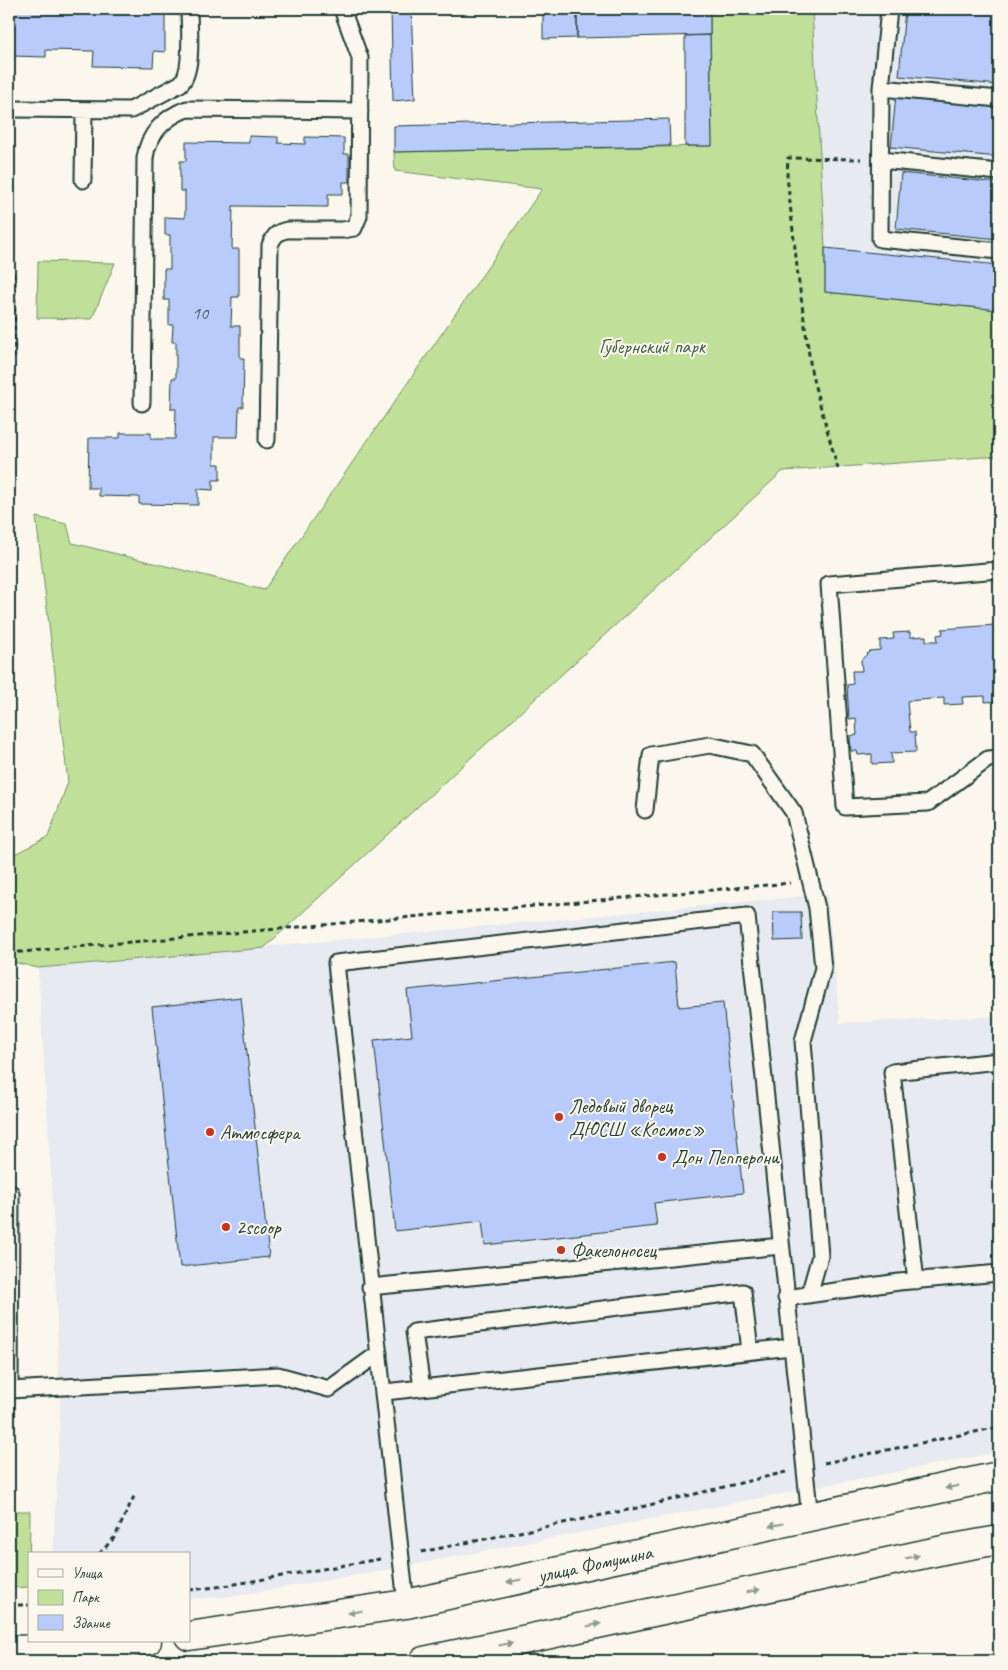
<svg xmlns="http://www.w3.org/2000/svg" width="1008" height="1670" font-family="Caveat,sans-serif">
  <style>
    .built { fill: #e7eaf0 }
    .green { fill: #c0e099; stroke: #708e66 }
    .building { fill: #b9cbfb; stroke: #1f3d34 }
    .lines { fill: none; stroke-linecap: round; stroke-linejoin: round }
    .service-casing { stroke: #1f3d34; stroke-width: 19 }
    .secondary-casing { stroke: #1f3d34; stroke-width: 31 }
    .path { stroke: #1f3d34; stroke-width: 3; stroke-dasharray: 5 4; stroke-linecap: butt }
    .service { stroke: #fbf7ec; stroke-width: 15 }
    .secondary { stroke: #fbf7ec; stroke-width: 28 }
    .oneway { fill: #8d9a90 }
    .poi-dot { fill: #c8321e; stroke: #fbf7ec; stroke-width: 2 }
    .labels { text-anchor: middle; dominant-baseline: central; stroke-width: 4; stroke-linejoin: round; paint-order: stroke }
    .number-label { font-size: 18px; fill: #466066 }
    .park-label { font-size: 20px; fill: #3f5e48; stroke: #fbf7ec }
    .poi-label { font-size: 20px; fill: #1f3d34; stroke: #fbf7ec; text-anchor: start }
    .street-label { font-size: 20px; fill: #1f3d34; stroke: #fbf7ec }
  </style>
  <rect width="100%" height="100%" fill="#fbf7ec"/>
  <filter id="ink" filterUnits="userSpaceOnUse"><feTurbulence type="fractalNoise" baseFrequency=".02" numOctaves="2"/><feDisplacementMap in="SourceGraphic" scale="10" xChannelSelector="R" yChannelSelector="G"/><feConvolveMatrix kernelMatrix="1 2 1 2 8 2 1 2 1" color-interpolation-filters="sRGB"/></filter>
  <g filter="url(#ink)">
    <!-- built -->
    <path class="built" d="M812,9H999V310L825,292V248Z
      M827,894L840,1023L999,1016V1452L381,1571L234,1596L189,1599V1554H53L60,1417L53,1207L38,968Z"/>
    <!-- green -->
    <path class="green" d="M710,9H812L825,248V292L999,310V456L783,471L264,948L38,968L9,961V857L48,837L68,782L36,517L67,524L72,543L264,590L542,189L395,171L394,152L712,146Z
      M38,261L115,263L92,319L37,318Z
      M9,1511H30L29,1587L9,1588Z"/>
    <!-- building -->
    <path class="building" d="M9,9H165V52L154,51L153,67L93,66L94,51L46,50V57L12,56V49H9Z
      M391,9H411L415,99L393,101Z
      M543,9H577V38L543,39Z
      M577,9H710V35L577,38Z
      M905,9H999V85L899,76Z
      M710,35L712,146H685V36Z
      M896,95L999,105V157L891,147Z
      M669,119L670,146L394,152V126Z
      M249,136L278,137V143L305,144V137L344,138V154H349V182H343V194H328V207L233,206L232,249H239V297H232L231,326H240V358H244L243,407H239L238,437H214V464H220V480H213V490L198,489V505L139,504V497L99,496V488H88L89,438H120V433H151V439H175L176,409H171L172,378H176V342H172L173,325H169V300H164V269H170V235H165V217L185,218V191H180V161H186V142L249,143Z
      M901,173L999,183V239L896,229Z
      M825,248L999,265V310L825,292Z
      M995,625L999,634V701L985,702V696L962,697L963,704L944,705V698L907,701L910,732H915L916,752L891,753L892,763L872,764V754L858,755L857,751H851L850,736L857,735L856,718L849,719L847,685L853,684L852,671H862L861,660L870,651L880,650V640L894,639L893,633L910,632V637L926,636V641H938L937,635L943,634L942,629Z
      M773,912H801L802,940L774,941Z
      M675,962L679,1007L723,1003L743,1193L654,1203L657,1226L485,1245L482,1221L395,1231L374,1040L412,1036L407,990Z
      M241,997L269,1257L180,1267L152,1007Z"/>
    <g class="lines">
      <defs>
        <path id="service" d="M881,88L889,9
          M999,99L881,88L880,239L999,251
          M11,109L131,110L180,84C194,73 189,27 189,9
          M881,160L999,172
          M83,180L84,111
          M142,403L145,158C148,134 165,117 187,109L360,111
          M267,440L270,245C274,236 277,232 287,230H343L354,228L359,216L360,58L342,9
          M999,570L829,584L845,807L928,803L988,759L999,758
          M645,810L651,755L710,745L752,754L794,813L817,908L823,968L803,1041L820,1256L809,1295
          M9,1193H11L10,1390L278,1375L329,1389L379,1353
          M916,1281L892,1072L999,1061
          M370,1287L781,1246
          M786,1298L899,1282L999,1273
          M422,1388L414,1332L743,1292L750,1351
          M385,1392L791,1347
          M406,1604L336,963L747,916L810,1518"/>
        <path id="secondary" d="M189,1636L406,1604L999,1476
          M9,1650L96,1648L147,1641
          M424,1661L948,1549L999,1540"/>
      </defs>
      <!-- service casing -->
      <use href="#service" class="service-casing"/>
      <!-- secondary casing -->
      <use href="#secondary" class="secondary-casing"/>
      <!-- path -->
      <path class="path" d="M9,264L15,278L14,359L9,368
        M838,469L812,376L798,276L787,176L788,158L861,159
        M9,953L790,883
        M824,1463L999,1427
        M421,1552L637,1508L786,1472
        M99,1554L115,1537L135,1494
        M189,1590L224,1586L380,1559
        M9,1605H29"/>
      <!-- service -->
      <use href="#service" class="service"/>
      <!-- secondary -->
      <use href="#secondary" class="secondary"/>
    </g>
    <!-- one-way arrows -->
    <defs><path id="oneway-solid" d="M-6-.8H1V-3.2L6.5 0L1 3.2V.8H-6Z" transform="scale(1.25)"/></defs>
    <g class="oneway">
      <use href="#oneway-solid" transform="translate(952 1487) rotate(168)"/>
      <use href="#oneway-solid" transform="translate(776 1525) rotate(168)"/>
      <use href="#oneway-solid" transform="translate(912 1557) rotate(-12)"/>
      <use href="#oneway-solid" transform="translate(514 1581) rotate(168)"/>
      <use href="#oneway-solid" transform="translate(753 1591) rotate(-12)"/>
      <use href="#oneway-solid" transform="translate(355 1612) rotate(171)"/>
      <use href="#oneway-solid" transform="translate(594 1625) rotate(-12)"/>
      <use href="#oneway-solid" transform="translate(506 1644) rotate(-12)"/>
    </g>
  </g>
  <!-- markers -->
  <g class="poi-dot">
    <circle cx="559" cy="1117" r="5"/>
    <circle cx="210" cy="1132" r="5"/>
    <circle cx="662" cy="1157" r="5"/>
    <circle cx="226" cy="1227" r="5"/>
    <circle cx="561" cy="1250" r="5"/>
  </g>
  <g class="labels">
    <!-- number labels -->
    <g class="number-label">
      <text x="200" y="313">10</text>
    </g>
    <!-- park labels -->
    <g class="park-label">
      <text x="652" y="346">Губернский парк</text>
    </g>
    <!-- poi labels -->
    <g class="poi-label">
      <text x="569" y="1106">Ледовый дворец<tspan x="569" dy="23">ДЮСШ «Космос»</tspan></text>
      <text x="220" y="1132">Атмосфера</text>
      <text x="672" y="1157">Дон Пепперони</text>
      <text x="236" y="1227">2scoop</text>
      <text x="571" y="1250">Факелоносец</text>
    </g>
    <!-- street labels -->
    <g class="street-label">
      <text transform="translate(595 1564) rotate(-12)">улица Фомушина</text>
    </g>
  </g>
  <!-- margin -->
  <rect width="1008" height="1670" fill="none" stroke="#fbf7ec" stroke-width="30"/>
  <rect x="15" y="15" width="978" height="1640" fill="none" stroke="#1f3d34" stroke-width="2" filter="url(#ink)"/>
  <!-- legend -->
  <rect x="28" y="1552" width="162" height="90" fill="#fbf7ec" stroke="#a3ada2"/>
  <rect x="38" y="1569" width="25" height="8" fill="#fbf7ec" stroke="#a3ada2"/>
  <text x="72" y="1578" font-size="15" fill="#1f3d34">Улица</text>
  <rect x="38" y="1590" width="25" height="15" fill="#c0e099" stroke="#a3ada2"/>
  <text x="72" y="1602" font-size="15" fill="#1f3d34">Парк</text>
  <rect x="38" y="1615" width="25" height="15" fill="#b9cbfb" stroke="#a3ada2"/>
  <text x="72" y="1628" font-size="15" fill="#1f3d34">Здание</text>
</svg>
